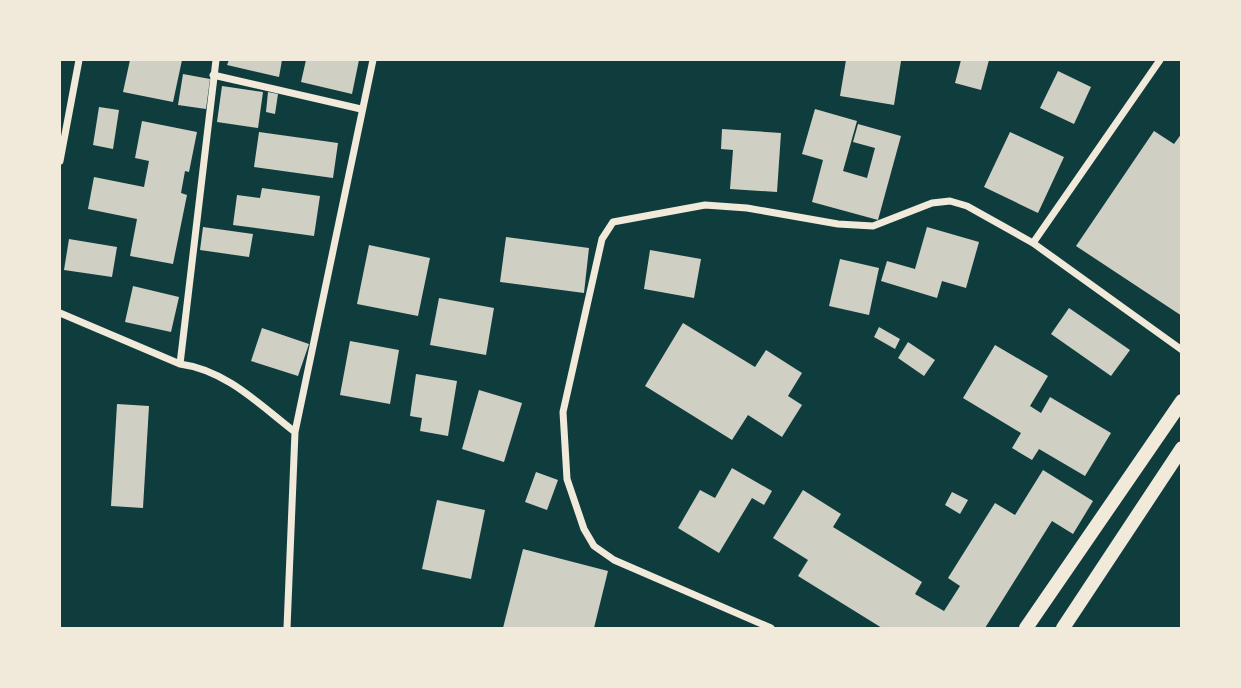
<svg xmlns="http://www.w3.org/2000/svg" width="1241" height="688" font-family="Rubik,sans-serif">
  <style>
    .building { fill: #cfcfc3 }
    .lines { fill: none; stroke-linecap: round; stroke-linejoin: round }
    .minor { stroke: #f1e9da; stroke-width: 7 }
    .secondary { stroke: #f1e9da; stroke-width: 14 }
  </style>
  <rect width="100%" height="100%" fill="#0f3d3e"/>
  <!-- building -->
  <path class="building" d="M130,60H182L173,102L123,92Z
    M229,60H282L279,77L227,65Z
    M306,60H359L352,94L301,82Z
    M846,60L901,61L894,105L840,96Z
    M961,60H989L981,90L955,83Z
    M1058,71L1091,87L1074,124L1040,108Z
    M183,74L210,79L206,109L178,105Z
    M222,86L263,92L258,128L217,122Z
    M268,92L278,94L275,114L266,112Z
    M99,107L119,110L113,149L93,145Z
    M815,109L857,121L843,171L867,178L875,148L853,142L858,124L901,136L878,220L812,202L823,160L802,154Z
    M142,121L197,132L189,172L185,171L181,193L187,195L173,264L130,256L137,219L88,209L94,177L144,187L149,161L135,158Z
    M722,129L781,133L777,192L730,189L733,150L721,149Z
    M1154,131L1174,144L1182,133V316L1076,246Z
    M259,132L338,143L333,178L254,167Z
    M1010,132L1064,157L1038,213L984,187Z
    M262,188L320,196L314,236L233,225L237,195L260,198Z
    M203,227L253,234L249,257L200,250Z
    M927,227L979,242L966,288L942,281L937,298L881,281L887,261L915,269Z
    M506,237L589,248L584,293L500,282Z
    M69,239L117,247L112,277L64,270Z
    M369,245L430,258L418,316L357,304Z
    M650,250L701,259L694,298L644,289Z
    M840,259L879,268L869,315L829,306Z
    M133,286L179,297L171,332L125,322Z
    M439,298L494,308L486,355L430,345Z
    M1069,308L1130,350L1111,376L1051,334Z
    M683,323L755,367L766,350L802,373L788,396L802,405L782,437L748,415L732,440L645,386Z
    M879,327L900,339L895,349L874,337Z
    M262,328L309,344L298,376L251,361Z
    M350,341L399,350L390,404L340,395Z
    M908,342L935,360L924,376L898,358Z
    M995,345L1048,376L1030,406L1041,413L1050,397L1111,433L1085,476L1039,449L1032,460L1012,448L1021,433L963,398Z
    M416,374L457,381L448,436L420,431L422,418L410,416Z
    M479,390L522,403L504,462L462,449Z
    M117,404L149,406L143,508L111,506Z
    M732,468L772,491L764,505L752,498L719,553L678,528L700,490L715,498Z
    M1043,470L1093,501L1073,534L1052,521L985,628H882L798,576L808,560L773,538L803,490L841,514L833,527L922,582L915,594L944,611L960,586L948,578L995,503L1015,515Z
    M536,472L558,480L547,510L525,502Z
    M952,492L968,500L960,514L945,505Z
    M437,500L485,510L471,579L422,569Z
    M523,549L608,571L594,628H503Z"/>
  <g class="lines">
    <!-- minor -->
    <path class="minor" d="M213,75L361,109
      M60,161L79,60
      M1033,243L1160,60
      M60,313L180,364C226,370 260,405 295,432
      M180,364L216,60
      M287,628L295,432L373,60
      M771,628L614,560L594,546L584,529L567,479L563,412L602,239L613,222L705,205L747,208L838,224L873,226L932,203L950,201L967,206L1033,243L1182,350"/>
    <!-- secondary -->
    <path class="secondary" d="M1026,628L1182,401
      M1063,628L1182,448"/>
  </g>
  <!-- border -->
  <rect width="1241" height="688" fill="none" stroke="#f1e9da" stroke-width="122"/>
</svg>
